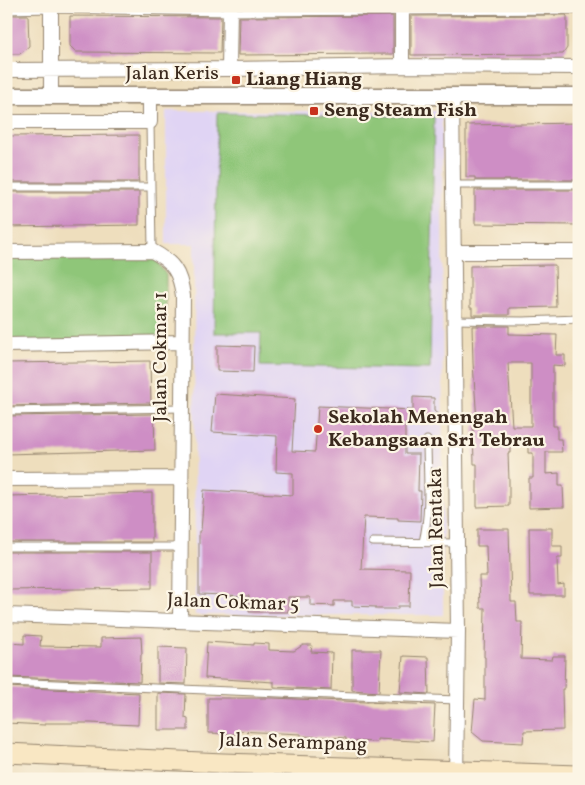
<svg xmlns="http://www.w3.org/2000/svg" width="585" height="785" font-family="Vollkorn,serif">
  <style>
    .built { fill: #e0d4f4 }
    .green { fill: #8fc679; stroke: #65784c }
    .building { fill: #ce8ec5; fill-rule: evenodd }
    .lines { fill: none; stroke-linecap: round; stroke-linejoin: round }
    .service-casing { stroke: #94846e; stroke-width: 9 }
    .minor-casing { stroke: #94846e; stroke-width: 16 }
    .tertiary-casing { stroke: #94846e; stroke-width: 19 }
    .secondary-casing { stroke: #94846e; stroke-width: 21 }
    .service { stroke: #fff; stroke-width: 7 }
    .minor { stroke: #fff; stroke-width: 14 }
    .tertiary { stroke: #fff; stroke-width: 16 }
    .secondary { stroke: #f9e7c3; stroke-width: 19 }
    .poi-dot { fill: #c8321e; stroke: #fcf5e5; stroke-width: 2 }
    .labels { text-anchor: middle; dominant-baseline: central; stroke-width: 4.5; stroke-linejoin: round; paint-order: stroke }
    .street-label { font-size: 20px; fill: #3b2a1e; stroke: #fcf5e5 }
    .poi-label { font-size: 20px; font-weight: bold; fill: #3b2a1e; stroke: #fcf5e5; text-anchor: start }
  </style>
  <rect width="100%" height="100%" fill="#fcf5e5"/>
  <filter id="ink" filterUnits="userSpaceOnUse"><feTurbulence type="fractalNoise" baseFrequency=".02" numOctaves="2"/><feDisplacementMap in="SourceGraphic" scale="10" xChannelSelector="R" yChannelSelector="G"/><feConvolveMatrix kernelMatrix="1 2 1 2 8 2 1 2 1" color-interpolation-filters="sRGB"/></filter>
  <filter id="wash" filterUnits="userSpaceOnUse"><feTurbulence type="fractalNoise" baseFrequency=".0096" numOctaves="4" result="noise"/><feDisplacementMap in="SourceGraphic" scale="20" xChannelSelector="R" yChannelSelector="G"/><feGaussianBlur stdDeviation="1.12" result="paint"/><feColorMatrix in="noise" values="0 0 0 0 0 0 0 0 0 0 0 0 0 0 0 0 0 1.4 0 .05"/><feComposite in="paint" operator="in"/></filter>
  <g filter="url(#wash)">
    <rect width="100%" height="100%" fill="#eedebd"/>
    <!-- built -->
    <path class="built" d="M166,111H442L443,615H195L194,244H166Z"/>
    <!-- green -->
    <path class="green" d="M217,113L434,117L430,369L260,366L261,333H214Z
      M142,256L156,260L166,275V345L6,348V258Z"/>
    <g id="blocks">
      <!-- building -->
      <path class="building" d="M6,15H28L29,46L20,54H6Z
        M566,15L567,16V48L563,54L411,55V16Z
        M70,16L221,17L220,53L76,52L70,46Z
        M393,16V54L238,55L239,17Z
        M579,123V180H475V177H466V125Z
        M139,135V178H138L139,182H6V136Z
        M475,190H579V225L475,224Z
        M6,192H139V225L6,227Z
        M555,265L556,307L509,308V315H472V308H470V266Z
        M472,326H509V334L557,335L556,355H565V366L553,365V426H557V439H561L562,452H546V474L559,473V486H563L564,507L529,508V478H533V453H528V438H510V453H508L509,481V506L477,507V464H474L473,427H475V422H477L473,363ZM508,363H531V426H512Z
        M217,345L254,346L253,372L217,371Z
        M150,361L151,403L6,406V363Z
        M215,394L295,399L292,451L315,452L318,406L413,410V397L434,398V411L447,422L428,420V425L405,423V454H419L418,491H421L420,521L398,520V518L364,517L361,569L410,570L409,606H398V609H376V607L352,606V601H334V606L310,605V597H288V612H249V596L199,594V531H201L204,490L293,495V473L276,472L277,436L212,432Z
        M154,414L155,450L6,454V416Z
        M152,493V542H6V496Z
        M529,528H552V546H562V558H557L558,585L564,584V595H530Z
        M477,529H509L511,602H516L517,622H522L521,659L552,660L553,656H565L564,689H562L563,730L524,731L523,743L483,741L472,732L475,699L485,700V657H484L485,608H480L479,576H487L486,546H477Z
        M6,552H152V588L6,590Z
        M24,635L41,636L40,646L101,647V638L141,637L142,654H141L140,682L8,677L9,643L24,644Z
        M207,642L254,645V643L269,644V650L294,651L303,645H312L311,652L332,653L331,690L274,687V682L205,678Z
        M158,647L187,648L186,684L158,683Z
        M352,650H381L379,692L352,690Z
        M403,656L428,657L429,694L400,692Z
        M6,687L139,693L138,725L90,723H45V725L6,723Z
        M158,693L186,694L185,718L188,719V730H158Z
        M208,698H273L435,705L433,742L377,739V742L346,741V738L301,736V734L236,731V734L208,733Z"/>
    </g>
  </g>
  <g filter="url(#ink)">
    <use href="#blocks" fill-opacity="0" stroke="#94846e" stroke-width="1"/>
    <g class="lines">
      <defs>
        <path id="service" d="M6,10L51,9L230,12L579,10
          M150,122L152,251
          M453,185H579
          M6,187H151
          M454,320L523,321L579,319
          M6,411L182,408
          M373,542L457,543
          M423,542C431,509 427,473 427,440
          M6,547H180
          M6,682L457,700"/>
        <path id="minor" d="M402,6V66
          M229,69L230,6
          M6,70L229,69L402,66L579,67
          M51,96V6
          M452,96L458,631L456,779
          M6,122H150V95
          M6,252L152,251C173,262 180,272 183,296L180,621
          M454,252H579
          M6,345L182,342
          M6,479L181,478
          M6,615L458,631"/>
        <path id="tertiary" d="M6,96H579"/>
        <path id="secondary" d="M6,753L223,763L579,775"/>
      </defs>
      <!-- service casing -->
      <use href="#service" class="service-casing"/>
      <!-- minor casing -->
      <use href="#minor" class="minor-casing"/>
      <!-- tertiary casing -->
      <use href="#tertiary" class="tertiary-casing"/>
      <!-- secondary casing -->
      <use href="#secondary" class="secondary-casing"/>
      <!-- service -->
      <use href="#service" class="service"/>
      <!-- minor -->
      <use href="#minor" class="minor"/>
      <!-- tertiary -->
      <use href="#tertiary" class="tertiary"/>
      <!-- secondary -->
      <use href="#secondary" class="secondary"/>
    </g>
  </g>
  <!-- markers -->
  <g class="poi-dot">
    <rect x="231" y="75" width="10" height="10" rx="2.5"/>
    <rect x="309" y="106" width="10" height="10" rx="2.5"/>
    <circle cx="318" cy="429" r="5"/>
  </g>
  <g class="labels">
    <!-- street labels -->
    <g class="street-label">
      <text x="172" y="74">Jalan Keris</text>
      <text transform="translate(161 357) rotate(-90)">Jalan Cokmar 1</text>
      <text transform="translate(437 528) rotate(-91)">Jalan Rentaka</text>
      <text transform="translate(233 603) rotate(2)">Jalan Cokmar 5</text>
      <text transform="translate(293 743) rotate(2)">Jalan Serampang</text>
    </g>
    <!-- poi labels -->
    <g class="poi-label">
      <text x="246" y="80">Liang Hiang</text>
      <text x="324" y="111">Seng Steam Fish</text>
      <text x="328" y="418">Sekolah Menengah<tspan x="328" dy="23">Kebangsaan Sri Tebrau</tspan></text>
    </g>
  </g>
  <!-- margin -->
  <rect width="585" height="785" fill="none" stroke="#fcf5e5" stroke-width="25"/>
</svg>
